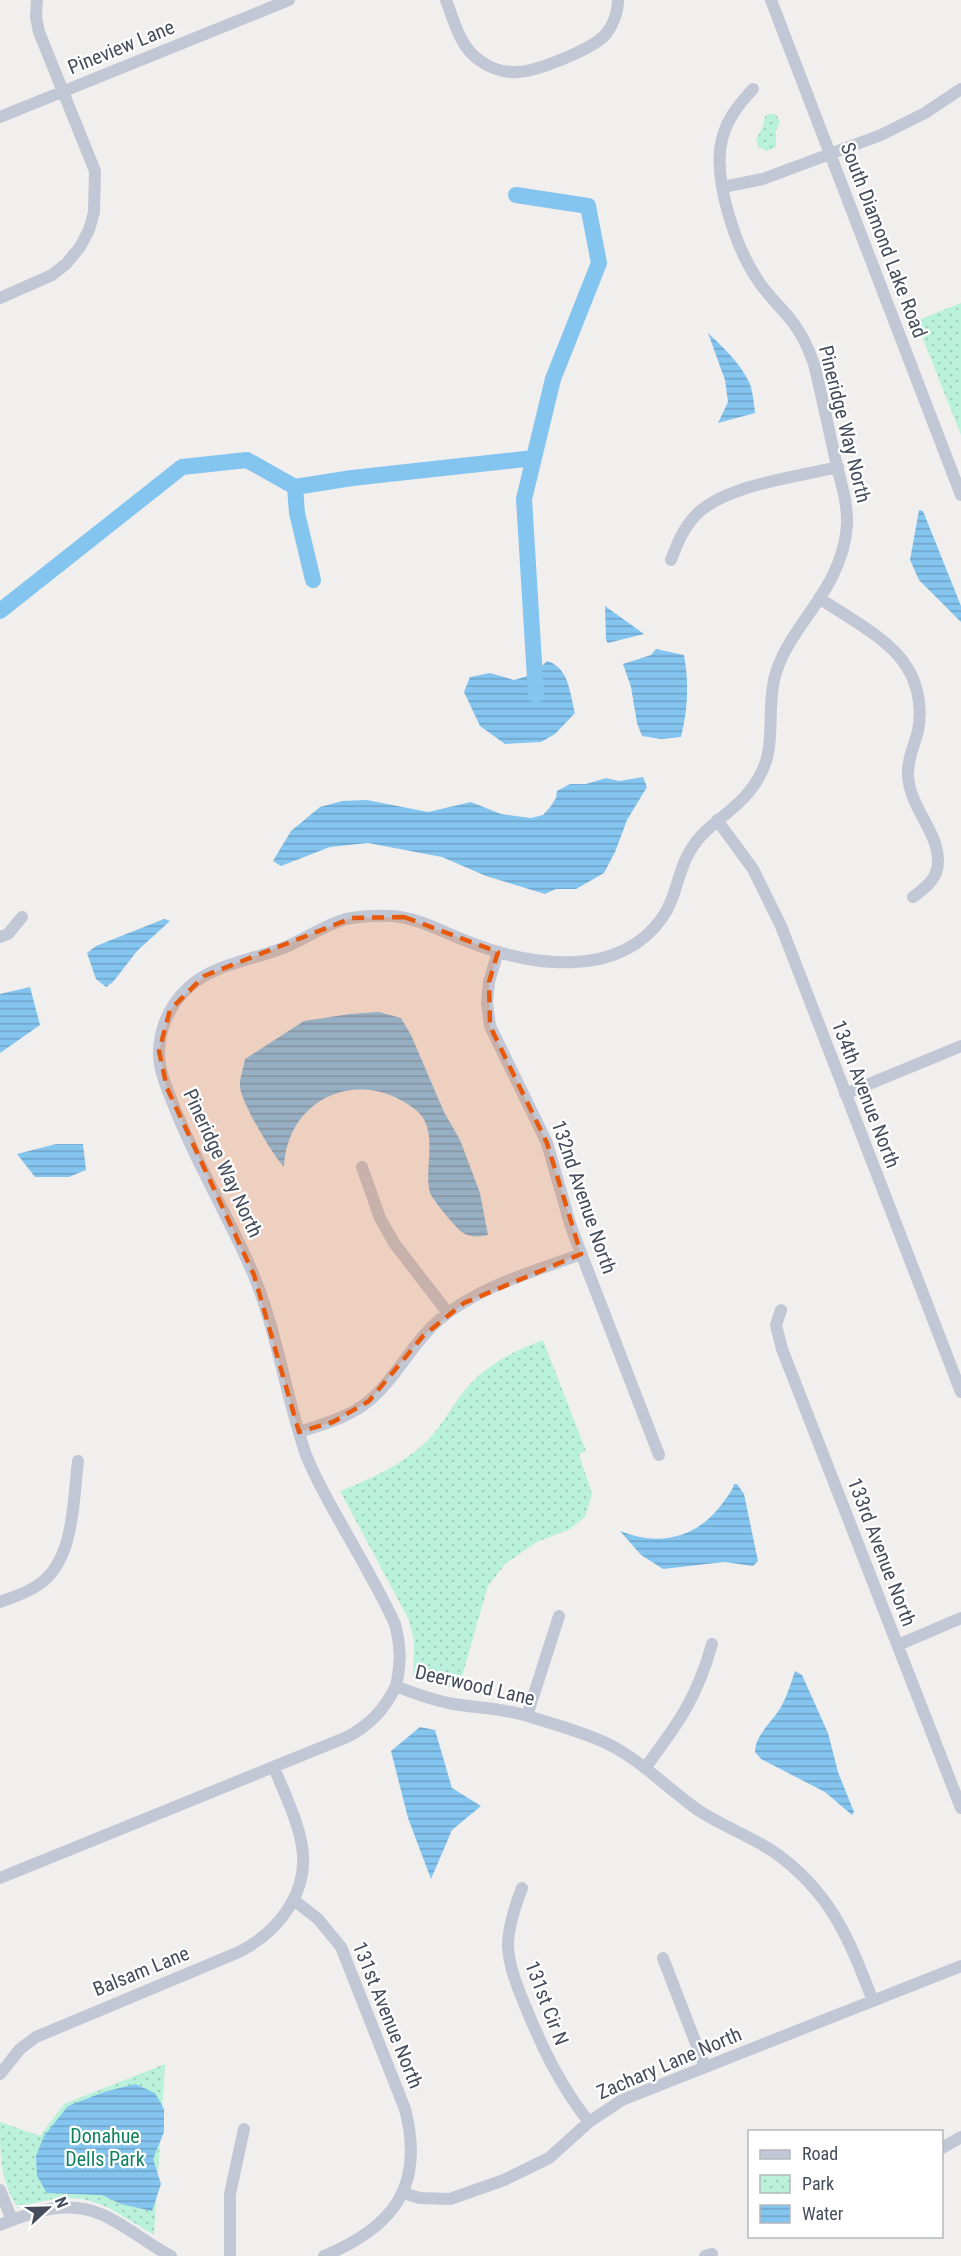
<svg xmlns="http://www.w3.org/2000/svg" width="961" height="2256" font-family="'Roboto Condensed',sans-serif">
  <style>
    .park { fill: url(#park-dots) }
    .water { fill: url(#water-rules) }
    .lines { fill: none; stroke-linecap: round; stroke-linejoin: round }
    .river { stroke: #84c5f0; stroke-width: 16 }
    .minor { stroke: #c1c7d4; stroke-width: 12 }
    .marked { fill: #e8590c; fill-opacity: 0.2; stroke: #e8590c; stroke-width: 4.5; stroke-dasharray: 12 8; stroke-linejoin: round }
    .labels { text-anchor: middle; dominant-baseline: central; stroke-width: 4.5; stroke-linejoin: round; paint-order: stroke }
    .street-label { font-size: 20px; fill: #454d5c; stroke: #fff }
    .park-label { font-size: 20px; fill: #12825f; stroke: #fff }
  </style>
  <defs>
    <pattern id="park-dots" width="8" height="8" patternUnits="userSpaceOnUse" patternTransform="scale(1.5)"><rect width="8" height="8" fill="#baf1da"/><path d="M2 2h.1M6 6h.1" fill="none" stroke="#a1d0be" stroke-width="1.8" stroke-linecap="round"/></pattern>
    <pattern id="water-rules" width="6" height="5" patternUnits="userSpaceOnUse" patternTransform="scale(1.5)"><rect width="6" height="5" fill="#84c5f0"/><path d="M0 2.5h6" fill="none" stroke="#6ea2c6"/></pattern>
  </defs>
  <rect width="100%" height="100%" fill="#f1eeee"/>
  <!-- park -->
  <path class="park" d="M768,114H776L780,123L776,130V147L766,151L758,146L756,140L763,126L765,116Z
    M961,303V435L916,321Z
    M543,1340L586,1451L579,1454L592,1494L585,1517L570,1529L537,1542L506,1563L488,1586L458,1690L413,1677L414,1641L409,1620L340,1491C371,1479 402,1465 427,1441C442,1426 452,1405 466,1389C487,1364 512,1352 543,1340Z
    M165,2064L154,2235C98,2201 84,2187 18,2208C0,2182 0,2153 0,2122L40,2136L64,2104Z"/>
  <!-- water -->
  <path class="water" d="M708,333C724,348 741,364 750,384C753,393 754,404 755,413L718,423L728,402L725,380Z
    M919,510L923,511L961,606V622L919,580L910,560Z
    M605,606L644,634L608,643L606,640Z
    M656,649L684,655C689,683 688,709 681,737L661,739L642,736L637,723L631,687L623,664L651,655Z
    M547,661C569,667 570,694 575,713L555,734L541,742L505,744L480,726L464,692L470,677L490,673L514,680L534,674Z
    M643,777L647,787L627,820L615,852L604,873L576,889H556L545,894L486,876L442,857L368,843L330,847L281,866L273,861L291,831L320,807L342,801L367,800L428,812L471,802L501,814L531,818L543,815L551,806L556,798L557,791L570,784H586L606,778L619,781Z
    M164,919L170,921L137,951L113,982L106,987L96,979L87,953L96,946Z
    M30,987L40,1025L0,1053V994Z
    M379,1012L401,1018L411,1035L444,1112L460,1140L480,1193L488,1235C480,1237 470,1238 462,1232C456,1228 432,1199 430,1193C423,1168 440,1130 416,1110C362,1066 287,1096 284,1167C272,1154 242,1104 240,1087C239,1079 244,1067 245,1059L304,1021L350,1014Z
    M56,1144H83L86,1170L69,1177H35L17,1154Z
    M734,1484H737L744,1494L758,1561L753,1566L724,1562L663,1569L641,1555L620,1531C659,1547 697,1538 722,1504C726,1498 732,1492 734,1484Z
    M795,1671L802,1675L828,1733L838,1772L854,1812L852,1815L825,1792L761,1759L755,1752C755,1735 773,1721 781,1707C787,1696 791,1683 795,1671Z
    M420,1727L435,1730L452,1788L481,1806L452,1830L431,1879L408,1818L391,1751Z
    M135,2084L155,2093L164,2109V2132L153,2159L161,2184L152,2211L121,2204L102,2195L47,2193L37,2176L36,2156L44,2136L68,2106L104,2092Z"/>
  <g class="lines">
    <!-- river -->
    <path class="river" d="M516,195L588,206L599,263L553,379L524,499L536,695
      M295,487L297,513L313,580
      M0,611L182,467L247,460L295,487L352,478L534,458"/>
    <!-- minor -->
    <path class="minor" d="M446,0C454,21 460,47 479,60C490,68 504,73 518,72C538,71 593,49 606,34C613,25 618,12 618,0
      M771,0L961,495
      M0,117L289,0
      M723,187L763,179L881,135L925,113L961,89
      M0,298L52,275L66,264L80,247L89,230L94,212L95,171L39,32L36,17L37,0
      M671,560C677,544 683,529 695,516C724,485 796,477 838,467
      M819,598C847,617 892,640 908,669C919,687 922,711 918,731C914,746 907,760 908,776C910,808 938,831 938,861C938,879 926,887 913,897
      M717,820L753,869L781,926L961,1392
      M0,937L8,934L22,917
      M498,952L489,982L487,1003L490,1026L547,1143L571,1227L659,1455
      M845,1094L961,1046
      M362,1167L380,1218L394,1243L448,1313
      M781,1310L776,1325L782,1349L961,1808
      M299,1432C324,1424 350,1417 370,1400C397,1377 412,1343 439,1320C479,1286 533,1272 581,1254
      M0,1602C13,1597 27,1593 38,1585C75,1561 73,1500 78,1461
      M898,1645L961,1618
      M396,1686C401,1664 401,1647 395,1624C379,1589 358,1554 339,1520C327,1499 315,1477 306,1455C285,1394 277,1330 252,1271C228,1215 196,1163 174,1106C167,1089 159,1071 159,1053C159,1029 170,1004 188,988C214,963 256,960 288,946C308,937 325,925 346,919C361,916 376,915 392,916C419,918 443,932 469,942C530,966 618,980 662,918C677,897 677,872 690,851C704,826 730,815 748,793C781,754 765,724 774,680C783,641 814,613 832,577C840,561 846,543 847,525C848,504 841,483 836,462C829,430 822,397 814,364C809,350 803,336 794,324C783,309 769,297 759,282C736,249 712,178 722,139C727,119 739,104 753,89
      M527,1716L559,1616
      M645,1768C678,1724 697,1698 712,1644
      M0,1878L347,1737C370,1725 384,1710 396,1686C413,1693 430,1699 448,1703C475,1708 502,1708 528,1716C555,1725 585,1732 610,1745C643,1762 668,1789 698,1810C722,1826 750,1836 774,1852C831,1892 849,1939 873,2001
      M522,1888C515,1906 508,1926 508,1946C509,1968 518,1988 526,2008C543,2049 561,2087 589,2122
      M295,1901L318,1919L341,1947L405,2109C425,2186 394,2227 324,2256
      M663,1958L705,2067
      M0,2074L20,2049L36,2037L239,1952C280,1931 312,1889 301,1841C296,1815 283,1791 274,1767
      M942,2148L961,2137
      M0,2190L12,2220
      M403,2193L420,2198L450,2199L504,2180L549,2158L589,2122L622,2100L961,1966
      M0,2225C33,2211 69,2199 103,2215C127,2226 148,2244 171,2256
      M230,2256V2194L244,2129
      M705,2256L712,2254"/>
  </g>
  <!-- marked area -->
  <path class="marked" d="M404,917L498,952L489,982L490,1026L547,1143L581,1254L464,1303L423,1336L369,1401L333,1422L299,1432L254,1275L167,1088L159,1051L170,1010L204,976L352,918Z"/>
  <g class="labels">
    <!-- street labels -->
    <g class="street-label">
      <text transform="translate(121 47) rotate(-22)">Pineview Lane</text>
      <text transform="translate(884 240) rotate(69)">South Diamond Lake Road</text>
      <text transform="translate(845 424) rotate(76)">Pineridge Way North</text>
      <text transform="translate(866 1094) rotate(69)">134th Avenue North</text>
      <text transform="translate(223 1163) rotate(65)">Pineridge Way North</text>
      <text transform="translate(584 1197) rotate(71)">132nd Avenue North</text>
      <text transform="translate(882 1552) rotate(69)">133rd Avenue North</text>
      <text transform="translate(475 1685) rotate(13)">Deerwood Lane</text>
      <text transform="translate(141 1971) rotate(-22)">Balsam Lane</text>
      <text transform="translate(547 2003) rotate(69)">131st Cir N</text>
      <text transform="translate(388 2015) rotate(68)">131st Avenue North</text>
      <text transform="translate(669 2063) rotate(-23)">Zachary Lane North</text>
    </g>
    <!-- park labels -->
    <g class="park-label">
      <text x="105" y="2136">Donahue<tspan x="105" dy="23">Dells Park</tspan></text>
    </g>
  </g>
  <!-- legend -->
  <rect x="748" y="2130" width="195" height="108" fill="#ffffff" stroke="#b5b8be" stroke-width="1.5"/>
  <rect x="760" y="2150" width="30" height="9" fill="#c1c7d4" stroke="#b5b8be" stroke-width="1.5"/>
  <text x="802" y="2160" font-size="18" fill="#454d5c">Road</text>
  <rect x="760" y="2175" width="30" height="18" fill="url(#park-dots)" stroke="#b5b8be" stroke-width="1.5"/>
  <text x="802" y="2190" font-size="18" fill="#454d5c">Park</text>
  <rect x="760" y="2205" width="30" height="18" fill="url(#water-rules)" stroke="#b5b8be" stroke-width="1.5"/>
  <text x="802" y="2220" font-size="18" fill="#454d5c">Water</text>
  <!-- north arrow -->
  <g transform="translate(48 2208) rotate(68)" stroke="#ffffff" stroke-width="4.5" paint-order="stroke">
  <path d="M0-4.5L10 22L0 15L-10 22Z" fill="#454d5c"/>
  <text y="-9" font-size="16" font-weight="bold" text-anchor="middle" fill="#454d5c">N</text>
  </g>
</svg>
